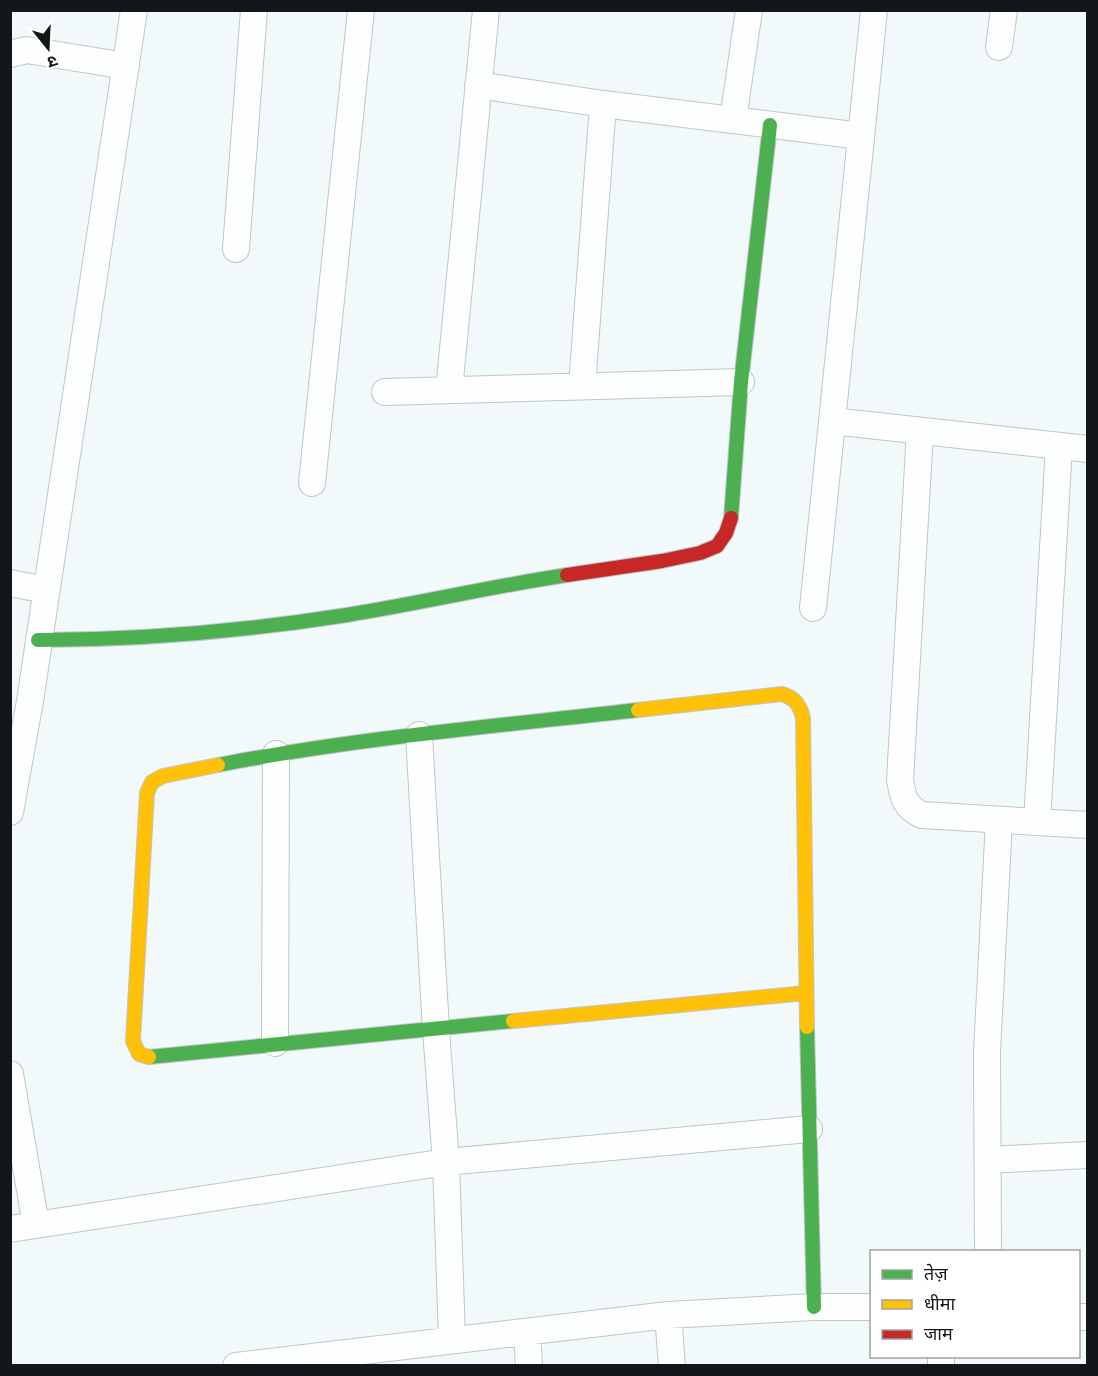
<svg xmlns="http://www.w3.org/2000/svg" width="1098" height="1376" font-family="'Titillium Web','Noto Sans Devanagari',sans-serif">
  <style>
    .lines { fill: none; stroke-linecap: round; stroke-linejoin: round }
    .street-casing { stroke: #c0c6c8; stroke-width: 28 }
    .fast-casing { stroke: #c0c6c8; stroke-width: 16 }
    .slow-casing { stroke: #c0c6c8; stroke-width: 16 }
    .jam-casing { stroke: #c0c6c8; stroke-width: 16 }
    .street { stroke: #fdfefe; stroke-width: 26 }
    .fast { stroke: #4caf50; stroke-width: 14 }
    .slow { stroke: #ffc107; stroke-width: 14 }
    .jam { stroke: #c62828; stroke-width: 14 }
  </style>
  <rect width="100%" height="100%" fill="#f1f9fb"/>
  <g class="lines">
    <defs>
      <path id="street" d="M999,47L1004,10
        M10,54L27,50L126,66
        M478,85L603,104L861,136
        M733,120L749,10
        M236,249L254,10
        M582,386L603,104
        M449,390L486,10
        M385,392L741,382
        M832,421L1088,449
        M920,431L900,780C903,798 905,807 922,815L1088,825
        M312,483L361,10
        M10,583L46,590
        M813,608L874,10
        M419,735L436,1030L446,1162L452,1339
        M10,812L30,701L134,10
        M1037,822L1059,446
        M275,1043L276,754
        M10,1074L36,1225
        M988,1160L1088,1155
        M10,1229L446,1162L809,1129
        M988,1252L987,1052L999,820
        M668,1315L672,1366
        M1078,1317H1088
        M527,1332L529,1366
        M236,1366L668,1315L814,1307H872
        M941,1366V1356"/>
      <path id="fast" d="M731,518L741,382L770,125
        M38,640C141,640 245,631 347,615C421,603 494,586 567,575
        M218,765C356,738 497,726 638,710
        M807,1027L814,1307
        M149,1057L513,1021"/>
      <path id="slow" d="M638,710L782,694C795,698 800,705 803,718L807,1027
        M513,1021L806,993
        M149,1057L139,1054L133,1041L147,793L152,782L163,776L218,765"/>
      <path id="jam" d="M567,575L662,561L700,553L717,546L726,533L731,518"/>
    </defs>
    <!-- street casing -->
    <use href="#street" class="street-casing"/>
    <!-- fast casing -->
    <use href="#fast" class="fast-casing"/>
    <!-- slow casing -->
    <use href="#slow" class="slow-casing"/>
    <!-- jam casing -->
    <use href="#jam" class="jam-casing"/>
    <!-- street -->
    <use href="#street" class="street"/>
    <!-- fast -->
    <use href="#fast" class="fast"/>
    <!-- slow -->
    <use href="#slow" class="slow"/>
    <!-- jam -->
    <use href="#jam" class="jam"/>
  </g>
  <!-- border -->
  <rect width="1098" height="1376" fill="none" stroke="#12181a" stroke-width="24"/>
  <!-- legend -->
  <rect x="870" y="1250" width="210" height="108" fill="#ffffff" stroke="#a0a3a3" stroke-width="1.5"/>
  <rect x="882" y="1270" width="30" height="9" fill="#4caf50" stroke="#a0a3a3" stroke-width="1.5"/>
  <text x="924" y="1280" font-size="18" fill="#12181a">तेज़</text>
  <rect x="882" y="1300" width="30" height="9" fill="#ffc107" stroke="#a0a3a3" stroke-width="1.5"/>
  <text x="924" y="1310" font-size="18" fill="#12181a">धीमा</text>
  <rect x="882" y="1330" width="30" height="9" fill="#c62828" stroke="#a0a3a3" stroke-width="1.5"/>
  <text x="924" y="1340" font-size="18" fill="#12181a">जाम</text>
  <!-- north arrow -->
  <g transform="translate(48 48) rotate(162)" stroke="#ffffff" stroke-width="4.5" paint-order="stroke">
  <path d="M0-4.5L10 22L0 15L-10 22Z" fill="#12181a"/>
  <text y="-9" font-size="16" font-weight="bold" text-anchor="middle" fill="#12181a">उ</text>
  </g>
</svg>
